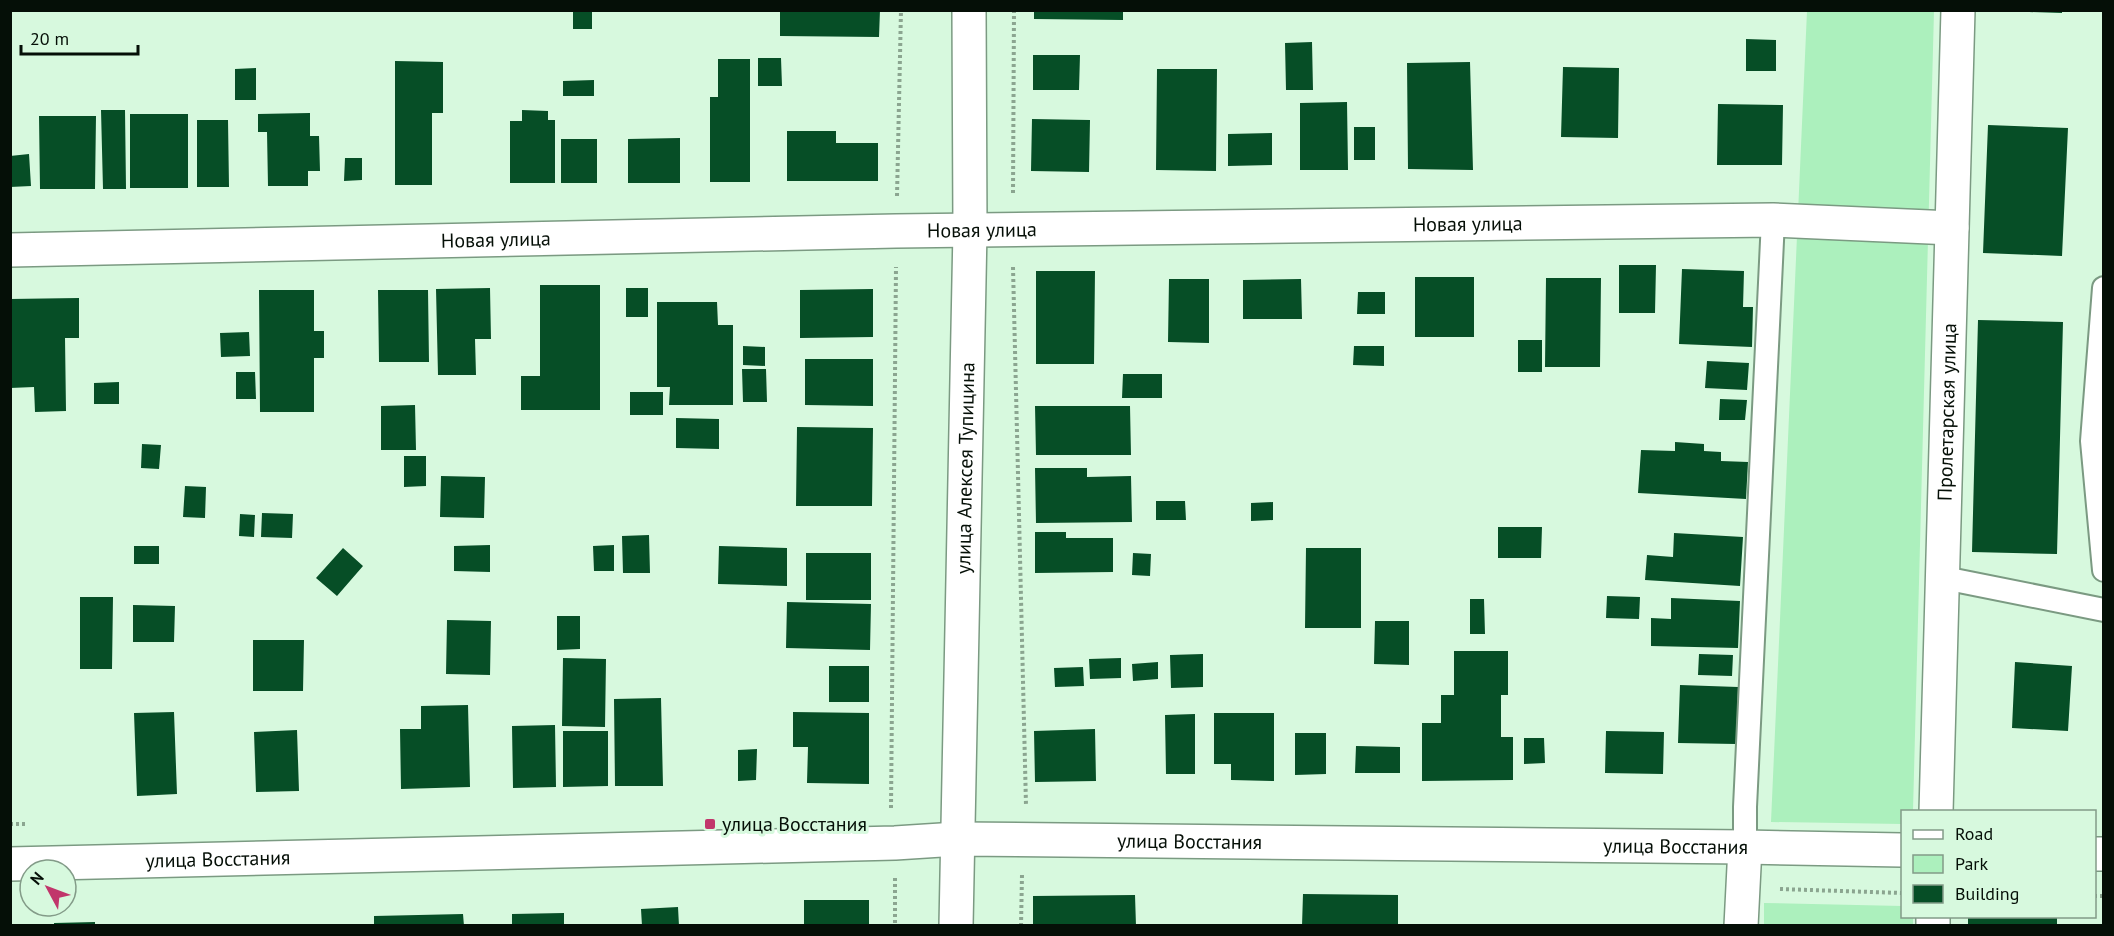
<svg xmlns="http://www.w3.org/2000/svg" width="2114" height="936" font-family="'PT Sans',sans-serif">
  <style>
    .green { fill: #acf0bd }
    .building { fill: #064e26 }
    .lines { fill: none; stroke-linecap: round; stroke-linejoin: round }
    .lane-casing { stroke: #7b9a82; stroke-width: 26 }
    .street-casing { stroke: #7b9a82; stroke-width: 36 }
    .secondary-casing { stroke: #7b9a82; stroke-width: 36 }
    .path { stroke: #8ba590; stroke-width: 4; stroke-dasharray: 3 3; stroke-linecap: butt }
    .lane { stroke: #fff; stroke-width: 22 }
    .street { stroke: #fff; stroke-width: 33 }
    .secondary { stroke: #fff; stroke-width: 33 }
    .poi-dot { fill: #c1366b; stroke: #d7f9de; stroke-width: 2 }
    .labels { text-anchor: middle; dominant-baseline: central; stroke-width: 6; stroke-linejoin: round; paint-order: stroke }
    .street-label { font-size: 20px; fill: #050f07; stroke: #d7f9de }
    .poi-label { font-size: 20px; fill: #050f07; stroke: #d7f9de; text-anchor: start }
  </style>
  <rect width="100%" height="100%" fill="#d7f9de"/>
  <!-- green -->
  <path class="green" d="M1807,11H1934L1913,811L1902,812V824L1771,822Z
    M1764,903L1902,906V916L1913,917V925H1764Z"/>
  <!-- building -->
  <path class="building" d="M573,10H592V29H573Z
    M780,10H880L879,37L780,36Z
    M1034,10H1123V20L1034,19Z
    M2029,10H2062V13L2029,12Z
    M1746,39L1776,40V71H1746Z
    M1312,42L1313,90H1286L1285,43Z
    M1033,55H1080L1079,90H1033Z
    M758,58H781L782,86H758Z
    M718,59H750V182H710V97H718Z
    M395,61L443,62V113H432V185H395Z
    M1470,62L1473,170L1408,169L1407,63Z
    M1563,67L1619,68L1618,138L1561,137Z
    M256,68V100H235V69Z
    M1157,69H1217L1216,171L1156,170Z
    M594,80V96H563V81Z
    M1347,102L1348,170H1300V103Z
    M1718,104L1783,105L1782,165H1717Z
    M101,110H125L126,189H103Z
    M522,110L548,111V120H555V183H510V121H522Z
    M310,113V136H319L320,171H308V186H268L267,132H258V114Z
    M130,114H188V188H130Z
    M39,116H96L95,189H40Z
    M1032,119L1090,120L1089,172L1031,171Z
    M197,120H228L229,187H197Z
    M1988,125L2068,128L2062,256L1983,253Z
    M1354,127H1375V160H1354Z
    M787,131H836V143H878V181H787Z
    M1272,133V165L1228,166V134Z
    M680,138V183H628V139Z
    M561,139H597V183H561Z
    M29,154L31,186L10,187V156Z
    M345,158H362V180L344,181Z
    M1619,265H1656L1655,313H1619Z
    M1682,269L1744,271L1743,307H1753L1752,347L1679,344Z
    M1036,271H1095L1094,364H1036Z
    M1415,277H1474V337H1415Z
    M1546,278H1601L1600,367H1545Z
    M1169,279H1209V343L1168,342Z
    M1301,279L1302,319H1243V280Z
    M540,285H600V410H521V376H540Z
    M490,288L491,339H475L476,375H438L436,289Z
    M626,288H648V317H626Z
    M873,289V337L800,338V290Z
    M259,290H314V331H324V358H314V412H260Z
    M378,290H428L429,362H379Z
    M1358,292H1385V314H1357Z
    M79,298V338H65L66,411L35,412L34,387L10,388V299Z
    M657,302H717L718,325H733V405H669L670,387H657Z
    M1978,320L2063,322L2057,554L1972,552Z
    M249,332L250,356L221,357L220,333Z
    M1518,340H1542V372H1518Z
    M743,346L765,347V366L743,365Z
    M1354,346H1384V366L1353,365Z
    M805,359H873V406L805,405Z
    M1707,361L1749,363L1747,390L1705,388Z
    M742,369H766L767,402H743Z
    M236,372H255L256,399H236Z
    M1123,374H1162V398H1122Z
    M119,382V404H94V383Z
    M630,392H663V415H630Z
    M1720,399L1747,400L1745,420H1719Z
    M415,405L416,450H381V406Z
    M1035,406H1130L1131,455H1036Z
    M676,418L719,419V449L676,448Z
    M797,427L873,428L872,506H796Z
    M1675,442L1704,444V451L1721,452V461L1748,462L1746,499L1638,493L1641,450L1675,451Z
    M142,444L161,445L159,469L141,468Z
    M404,456H426V486L404,487Z
    M1035,468H1087V477L1131,476L1132,522L1036,523Z
    M441,476L485,477L484,518L440,517Z
    M185,486L206,487L205,518L183,517Z
    M1156,501H1185L1186,520H1156Z
    M1273,502V520L1251,521V503Z
    M262,513L293,514L292,538L261,537Z
    M240,514L255,515L254,537L239,536Z
    M1498,527H1542L1541,558H1498Z
    M1035,532H1066V538H1113V572L1035,573Z
    M1674,533L1743,537L1740,586L1645,580L1647,555L1673,557Z
    M649,535L650,573H623L622,536Z
    M490,545V572L454,571V546Z
    M614,545V571H594L593,546Z
    M134,546H159V564H134Z
    M719,546L787,548V586L718,584Z
    M343,548L363,566L337,596L316,578Z
    M1306,548H1361V628H1305Z
    M806,553H871V600H806Z
    M1133,553L1151,554L1150,576L1132,575Z
    M1607,596L1640,597L1639,619L1606,618Z
    M80,597H113L112,669H80Z
    M1671,598L1740,601L1738,648L1651,646V618L1671,619Z
    M1470,599H1484L1485,634H1470Z
    M787,602L871,604L870,650L786,648Z
    M133,605L175,606L174,642H133Z
    M557,616H580V649L557,650Z
    M447,620L491,621L490,675L446,674Z
    M1375,621H1409V665L1374,664Z
    M253,640H304L303,691H253Z
    M1454,651H1508V695H1501V737H1513V780L1422,781V723H1441V695H1454Z
    M1203,654V687L1171,688L1170,655Z
    M1699,654L1733,655L1732,676L1698,675Z
    M563,658L606,659L605,727L562,726Z
    M1121,658V678L1090,679L1089,659Z
    M1158,662V679L1133,681L1132,664Z
    M2015,662L2072,666L2068,731L2012,728Z
    M829,666H869V702H829Z
    M1083,667L1084,686L1055,687L1054,668Z
    M1680,685L1738,687L1736,744L1678,743Z
    M661,698L663,786H615L614,699Z
    M468,705L470,787L401,789L400,729H421V706Z
    M174,712L177,794L137,796L134,713Z
    M793,712L869,713V784L807,783L808,747H793Z
    M1214,713H1274V781L1231,780V764H1214Z
    M1195,714V774H1166L1165,715Z
    M555,725L556,787L513,788L512,726Z
    M1095,729L1096,781L1035,782L1034,731Z
    M297,730L299,791L256,792L254,732Z
    M563,731H608V786L563,787Z
    M1606,731L1664,732L1663,774L1605,773Z
    M1295,733H1326V774L1295,775Z
    M1524,738H1544L1545,763L1524,764Z
    M1356,746L1400,747V773H1355Z
    M757,749L756,780L738,781V750Z
    M1303,894L1398,895V926H1302Z
    M1135,895L1136,926H1033V896Z
    M804,900H869V926H804Z
    M678,907L679,926H642L641,909Z
    M564,913V926H512V914Z
    M463,914L464,926H374V916Z
    M1968,916H2057V926H1968Z
    M95,922V926H54V923Z"/>
  <g class="lines">
    <defs>
      <path id="lane" d="M2104,288L2092,441L2104,570
        M1944,578L2104,610
        M1745,847V807L1773,220"/>
      <g id="street">
        <path id="s1" d="M10,250L896,231L1773,220L1952,228"/>
        <path id="s2" d="M1936,812L1958,10"/>
        <path id="s3" d="M956,926L970,230L969,10"/>
        <path d="M1741,926L1745,847"/>
        <path d="M1933,926V916"/>
      </g>
      <g id="secondary">
        <path d="M2094,854H2104"/>
        <path id="s4" d="M10,864L895,843L957,839L1745,847L1902,850"/>
      </g>
    </defs>
    <!-- lane casing -->
    <use href="#lane" class="lane-casing"/>
    <!-- street casing -->
    <use href="#street" class="street-casing"/>
    <!-- secondary casing -->
    <use href="#secondary" class="secondary-casing"/>
    <!-- path -->
    <path class="path" d="M1013,193L1014,10
      M897,196L901,10
      M1013,267L1026,805
      M891,808L896,267
      M10,824H28
      M895,878V926
      M1780,889L1902,893
      M2094,896H2104
      M1021,926L1022,875"/>
    <!-- lane -->
    <use href="#lane" class="lane"/>
    <!-- street -->
    <use href="#street" class="street"/>
    <!-- secondary -->
    <use href="#secondary" class="secondary"/>
  </g>
  <!-- markers -->
  <rect class="poi-dot" x="704" y="818" width="12" height="12" rx="3"/>
  <g class="labels">
    <!-- street labels -->
    <g class="street-label">
      <text stroke="none"><textPath href="#s1" startOffset="1458">Новая улица</textPath></text>
      <text stroke="none"><textPath href="#s1" startOffset="972">Новая улица</textPath></text>
      <text stroke="none"><textPath href="#s1" startOffset="486">Новая улица</textPath></text>
      <text stroke="none"><textPath href="#s2" startOffset="400">Пролетарская улица</textPath></text>
      <text stroke="none"><textPath href="#s3" startOffset="458">улица Алексея Тупицина</textPath></text>
      <text stroke="none"><textPath href="#s4" startOffset="1180">улица Восстания</textPath></text>
      <text stroke="none"><textPath href="#s4" startOffset="1666">улица Восстания</textPath></text>
      <text stroke="none"><textPath href="#s4" startOffset="208">улица Восстания</textPath></text>
    </g>
    <!-- poi labels -->
    <g class="poi-label">
      <text x="722" y="824">улица Восстания</text>
    </g>
  </g>
  <!-- border -->
  <rect width="2114" height="936" fill="none" stroke="#050f07" stroke-width="24"/>
  <!-- legend -->
  <rect x="1901" y="810" width="195" height="108" fill="#d7f9de" stroke="#839b88" stroke-width="1.5"/>
  <rect x="1913" y="830" width="30" height="9" fill="#ffffff" stroke="#839b88" stroke-width="1.5"/>
  <text x="1955" y="840" font-size="18" fill="#050f07">Road</text>
  <rect x="1913" y="855" width="30" height="18" fill="#acf0bd" stroke="#839b88" stroke-width="1.5"/>
  <text x="1955" y="870" font-size="18" fill="#050f07">Park</text>
  <rect x="1913" y="885" width="30" height="18" fill="#064e26" stroke="#839b88" stroke-width="1.5"/>
  <text x="1955" y="900" font-size="18" fill="#050f07">Building</text>
  <!-- north arrow -->
  <g transform="translate(48 888) rotate(311)"><circle r="28" fill="#d7f9de" stroke="#839b88" stroke-width="1.5"/>
  <path d="M0-4.5L10 22L0 15L-10 22Z" fill="#c1366b"/>
  <text y="-9" font-size="16" font-weight="bold" text-anchor="middle" fill="#050f07">N</text>
  </g>
  <!-- scale -->
  <path d="M21 45v9h117v-9" fill="none" stroke="#050f07" stroke-width="3"/>
  <text x="30" y="45" font-size="18" fill="#050f07" stroke="#d7f9de" stroke-width="4.5" paint-order="stroke">20 m</text>
</svg>
